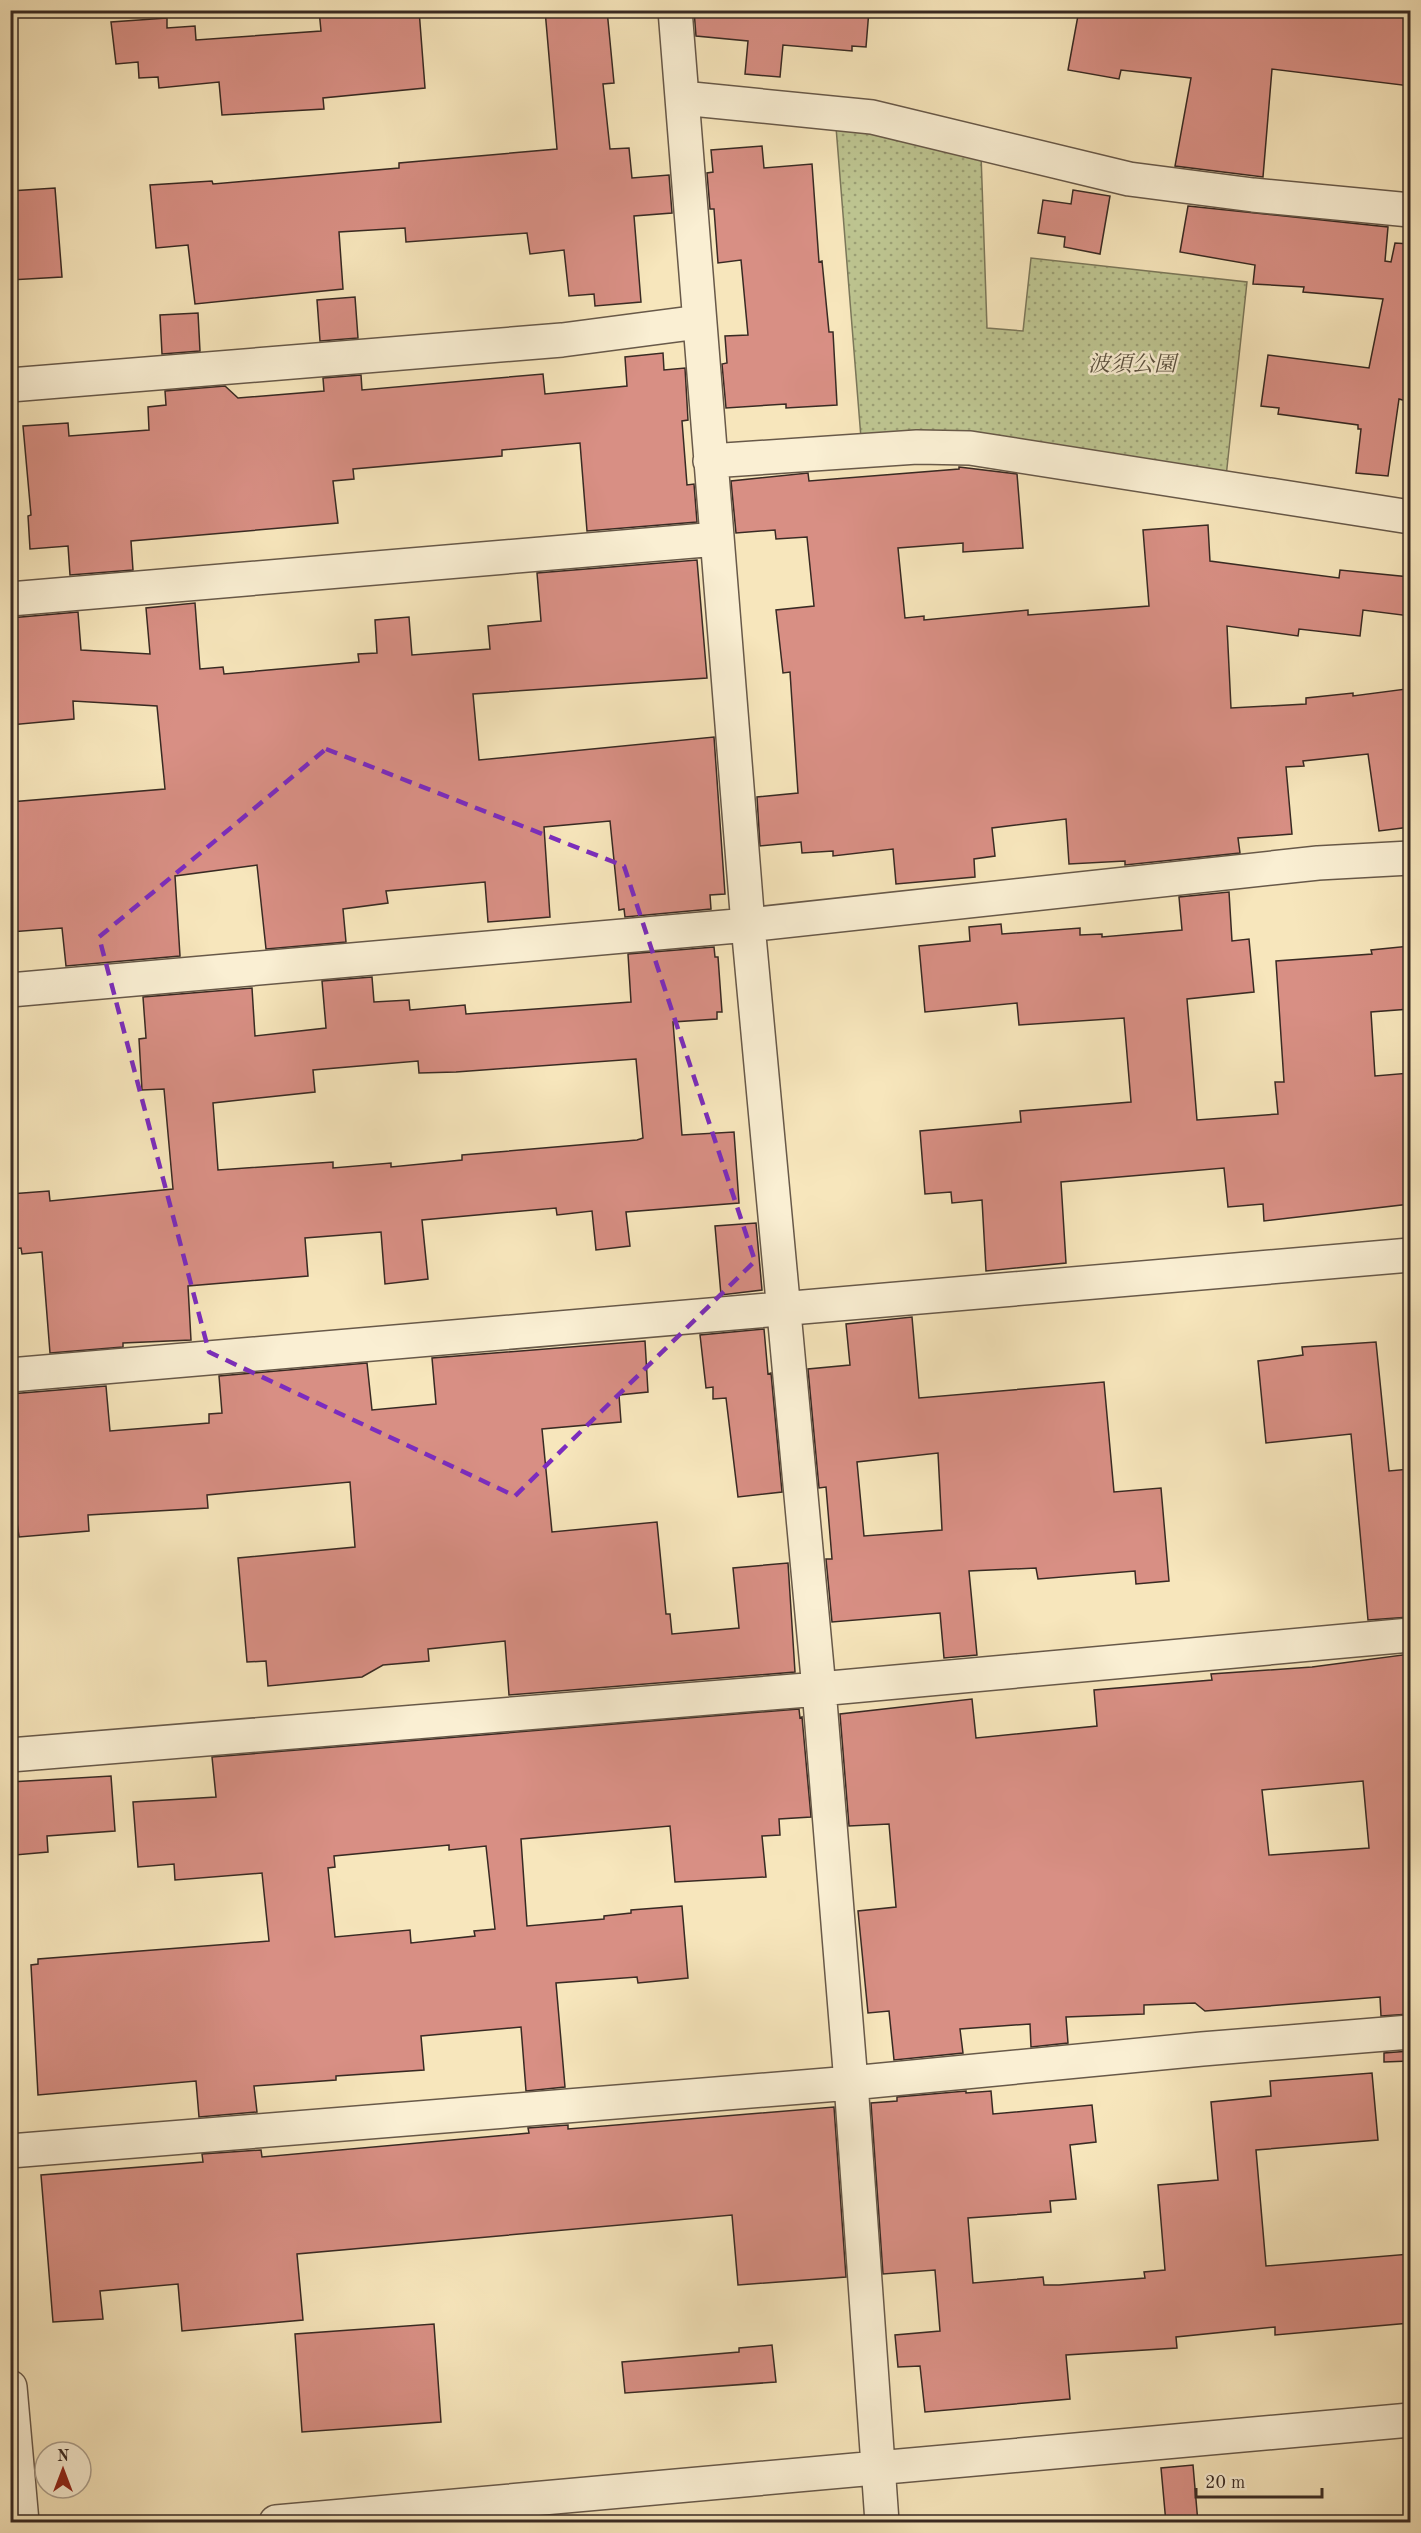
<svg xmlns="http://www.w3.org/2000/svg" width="1421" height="2533" font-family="'Old Standard TT','Noto Serif JP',serif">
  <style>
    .grass { fill: url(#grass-dots); stroke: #7b775a; stroke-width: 1.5 }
    .building { fill: #d88f84; stroke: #392a23; stroke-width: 1.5; fill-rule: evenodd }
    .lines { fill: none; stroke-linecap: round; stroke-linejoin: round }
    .minor-casing { stroke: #685949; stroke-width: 36 }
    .tertiary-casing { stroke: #685949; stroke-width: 36 }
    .minor { stroke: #faefd3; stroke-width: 33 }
    .tertiary { stroke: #faefd3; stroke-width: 33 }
    .marked { fill: none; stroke: #7b2cbf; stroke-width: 4.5; stroke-dasharray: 12 8; stroke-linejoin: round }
    .labels { text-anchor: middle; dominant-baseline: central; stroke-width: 5; stroke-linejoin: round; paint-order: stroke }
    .park-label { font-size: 22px; font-style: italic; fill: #5a503e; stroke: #faefd3 }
  </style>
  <defs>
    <pattern id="grass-dots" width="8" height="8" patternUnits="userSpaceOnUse" patternTransform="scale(1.5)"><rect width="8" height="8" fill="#bdc490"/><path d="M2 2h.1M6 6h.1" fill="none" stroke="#9b9f75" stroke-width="1.8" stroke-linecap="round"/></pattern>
  </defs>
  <rect width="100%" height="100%" fill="#f7e6bc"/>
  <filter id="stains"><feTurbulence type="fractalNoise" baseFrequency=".00333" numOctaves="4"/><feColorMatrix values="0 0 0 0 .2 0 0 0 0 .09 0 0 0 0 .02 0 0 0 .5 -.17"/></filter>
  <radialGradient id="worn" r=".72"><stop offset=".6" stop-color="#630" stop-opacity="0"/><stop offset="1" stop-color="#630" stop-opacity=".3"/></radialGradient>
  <!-- grass -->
  <path class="grass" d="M836,127L870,129L981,154L987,328L1023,331L1031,258L1247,282L1226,477L861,438Z"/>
  <!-- building -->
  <path class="building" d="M319,10H419L425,88L323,98L324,109L222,115L219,82L159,88L158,77L139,78L138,62L116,64L111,22L167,18V28L195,26L196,40L321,31Z
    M545,10H607L614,83L603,84L610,149L629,148L632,178L669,175L672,213L634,216L641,302L595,306L594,294L569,296L564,250L530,254L527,233L406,242L405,228L339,232L343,289L195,304L188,245L156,248L150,185L212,181L213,184L399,168V163L557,149Z
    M694,10H869L866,47L852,46V51L783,45L780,77L745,74L748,41L696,36Z
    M1079,10H1410V86L1272,69L1263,177L1175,166L1191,78L1121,70L1119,79L1068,70Z
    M762,146L764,168L812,164L819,262L822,261L829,332H833L837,405L786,408V404L726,408L722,364L727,363L725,336L748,335L741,260L718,263L714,209H710L707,173L713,172L711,150Z
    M55,188L62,277L10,280V191Z
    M1073,190L1110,196L1100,254L1064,247L1065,237L1038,233L1043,200L1071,204Z
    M1188,206L1388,227L1385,261L1391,262L1395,243L1410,244V402L1399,399L1388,476L1356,473L1361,429H1358V425L1278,414L1279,408L1261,406L1268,355L1369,368L1383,299L1303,292L1304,287L1253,284L1255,265L1180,252Z
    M355,297L358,338L320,341L317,300Z
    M198,313L200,351L162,354L160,315Z
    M663,353L664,370L685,368L688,420L682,421L687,485L694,484L697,522L587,531L580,443L502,450V456L353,469L354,479L333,481L338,523L131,541L133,570L70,575L68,546L30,549L28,516L31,515L23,426L68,423L69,436L149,430L148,407L166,405L165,391L225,386L238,398L324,391L323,378L361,375L362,390L543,374L545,394L627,386L625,357Z
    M959,467L1017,474L1023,548L963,552V543L898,548L905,618L924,616V620L1028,610V615L1149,606L1143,530L1208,525L1210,561L1339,578L1340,570L1410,577V616L1363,610L1360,636L1299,629L1298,636L1227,626L1231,708L1306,704V698L1353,693V696L1406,689L1410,724V827L1379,831L1368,754L1303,761L1304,766L1286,767L1292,834L1238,838L1240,853L1125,865V861L1069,864L1066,819L992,828L995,856L974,859L975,877L896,884L893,849L833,856V851L802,853L801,842L760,846L757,797L798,793L790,672L783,673L776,610L814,606L807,537L776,539L775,530L736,533L731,481L808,473L809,481L959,469Z
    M697,560L707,678L473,694L479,760L714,737L725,894L710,895L711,909L625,917L624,909L619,910L610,821L544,827L550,917L488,922L485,882L386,891L388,903L343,909L346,942L266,949L257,865L175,876L180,956L66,966L62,928L10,932V802L165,789L157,706L73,701L74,719L10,725V618L78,612L81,650L150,654L146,608L195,603L200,669L223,667L224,674L359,662L358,654L377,653L375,620L409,617L412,655L490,649L488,626L541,621L537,573Z
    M1229,892L1232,941L1249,939L1254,992L1187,999L1197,1120L1278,1114L1275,1082H1284L1276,961L1372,954L1371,950L1410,946V1009L1371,1012L1375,1076L1410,1073V1204L1264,1221L1263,1204L1228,1207L1224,1168L1061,1182L1066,1263L986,1271L982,1200L952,1203L951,1192L925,1194L920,1131L1021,1122L1020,1111L1131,1102L1124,1018L1019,1025L1017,1003L925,1012L919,946L970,941L969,927L1001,924L1002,934L1080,928V935L1102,934V937L1182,930L1179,897Z
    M714,947L715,957H718L722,1012H717V1019L673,1022L682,1135L734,1132L739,1203L626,1212L630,1246L596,1250L592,1211L557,1215L556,1208L422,1220L428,1279L385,1284L381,1232L305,1238L308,1276L188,1286L191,1340L123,1343V1347L50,1353L42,1252L22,1254L21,1248L10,1249V1194L49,1191L50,1201L173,1189L164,1089L142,1090L139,1039L146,1038L143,997L252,988L255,1036L326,1028L322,981L372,977L374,1002L409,1000L410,1010L465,1005L466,1014L631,1002L628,954ZM636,1059L643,1138L637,1140L462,1155V1160L391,1167V1163L333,1168V1162L218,1170L213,1103L315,1092L313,1070L418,1061L419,1073L456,1072Z
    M756,1223L762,1290L721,1295L715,1226Z
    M912,1317L919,1398L1104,1382L1114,1492L1161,1488L1169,1581L1136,1584L1135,1571L1038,1579L1036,1568L969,1571L977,1655L944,1658L940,1613L832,1622L826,1559H832L826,1487L819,1488L808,1369L850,1365L846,1324ZM938,1453L942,1530L864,1536L857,1462Z
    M764,1329L768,1374L771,1373L782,1492L738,1497L726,1398L713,1399V1387L706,1388L700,1335Z
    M645,1341L648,1392L619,1395L621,1422L542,1429L552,1532L657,1522L666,1614H670L672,1634L739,1628L733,1568L788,1563L795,1672L509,1695L505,1641L428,1649L429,1661L383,1665L362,1677L268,1686L266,1661L247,1662L238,1558L355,1547L350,1482L207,1495L208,1508L88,1515L89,1531L19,1537L17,1522L10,1523V1394L106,1386L110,1431L209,1423V1414L222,1413L219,1376L367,1363L372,1410L436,1404L432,1358Z
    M1376,1342L1389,1471L1410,1469V1617L1368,1620L1351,1434L1266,1443L1258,1361L1303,1355L1302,1347Z
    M1410,1654V2014L1381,2016L1380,1997L1205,2011L1195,2003L1144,2005V2014L1066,2017L1068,2043L1031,2047L1030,2024L960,2029L963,2053L894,2060L889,2011L868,2013L858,1911L896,1907L889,1824L849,1826L840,1714L972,1699L976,1738L1097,1726L1094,1690L1212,1680L1211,1674L1312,1667ZM1363,1781L1369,1848L1269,1855L1262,1790Z
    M799,1709L800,1718L802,1717L811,1817L779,1819L780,1835L762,1836L766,1877L675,1882L670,1826L521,1839L527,1926L604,1919V1916L631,1913V1910L682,1906L688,1978L638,1983L637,1977L556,1983L565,2087L526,2091L521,2027L421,2036L424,2070L336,2076V2080L254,2086L257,2112L199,2117L196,2081L38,2095L31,1965L38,1964V1959L269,1941L262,1873L175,1880L174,1864L138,1867L133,1802L216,1797L212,1757ZM449,1845V1850L486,1846L495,1929L474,1931L475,1936L411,1943L410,1930L335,1937L328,1868L335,1867L334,1856Z
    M111,1776L115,1831L47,1836L48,1852L15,1855L10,1782Z
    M1410,2051V2061L1384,2062V2053Z
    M1372,2073L1378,2140L1256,2150L1266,2266L1410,2254V2323L1275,2335V2327L1176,2337L1177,2348L1066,2355L1070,2399L925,2412L920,2366L898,2367L895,2335L940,2331L935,2270L883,2274L871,2103L897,2101V2097L966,2091V2093L991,2091L993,2114L1092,2105L1096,2142L1070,2145L1076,2199L1050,2201L1051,2212L968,2218L973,2283L1043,2277L1044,2285H1059L1145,2278L1144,2272L1165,2270L1158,2185L1218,2180L1211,2102L1271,2096L1270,2081Z
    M834,2107L846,2277L738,2285L732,2215L297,2254L303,2320L182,2331L178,2284L100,2291L103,2319L53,2322L41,2175L203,2162L202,2154L261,2150L262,2157L529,2133L528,2128L568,2125V2129Z
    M434,2324L441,2422L302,2432L295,2334Z
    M772,2345L776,2382L625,2393L622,2362L739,2352V2348Z
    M1193,2465L1198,2523H1166L1161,2468Z"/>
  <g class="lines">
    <defs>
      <path id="minor" d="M675,10L748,925L819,1689L851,2083L882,2522
        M682,98L872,117L1129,179L1253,195L1410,210
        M10,385L562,340L699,322
        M710,461L917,447L970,448L1410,517
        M10,599L717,539
        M10,990L748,925L1318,863L1410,858
        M10,1375L1410,1255
        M10,1755L819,1689L1410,1635
        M10,2151L851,2083L1202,2049L1410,2032
        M276,2522L1410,2420"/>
      <path id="tertiary" d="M10,2387L22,2522"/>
    </defs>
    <!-- minor casing -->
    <use href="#minor" class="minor-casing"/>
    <!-- tertiary casing -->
    <use href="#tertiary" class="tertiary-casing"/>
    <!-- minor -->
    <use href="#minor" class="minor"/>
    <!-- tertiary -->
    <use href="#tertiary" class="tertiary"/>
  </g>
  <!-- marked area -->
  <path class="marked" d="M326,749L624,866L755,1261L515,1496L209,1352L99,937Z"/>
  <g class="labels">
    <!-- park labels -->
    <g class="park-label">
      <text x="1132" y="365">波須公園</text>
    </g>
  </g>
  <!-- margin -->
  <rect width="1421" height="2533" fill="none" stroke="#f7e6bc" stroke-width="36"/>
  <rect x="12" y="12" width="1397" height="2509" fill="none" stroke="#392a23" stroke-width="3"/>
  <rect x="18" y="18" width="1385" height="2497" fill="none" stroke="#392a23" stroke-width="1.5"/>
  <!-- north arrow -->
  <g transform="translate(63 2470)"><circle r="28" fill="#faefd3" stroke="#ada08d" stroke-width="1.5"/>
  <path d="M0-4.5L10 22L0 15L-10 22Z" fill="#8f2418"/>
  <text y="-9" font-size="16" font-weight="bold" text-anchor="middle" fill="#392a23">N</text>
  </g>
  <!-- scale -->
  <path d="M1196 2488v9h126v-9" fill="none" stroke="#392a23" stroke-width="3"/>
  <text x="1205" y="2488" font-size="18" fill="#392a23" stroke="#faefd3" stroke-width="4.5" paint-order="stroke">20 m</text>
  <rect width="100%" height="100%" filter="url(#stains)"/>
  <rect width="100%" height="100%" fill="url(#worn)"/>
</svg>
